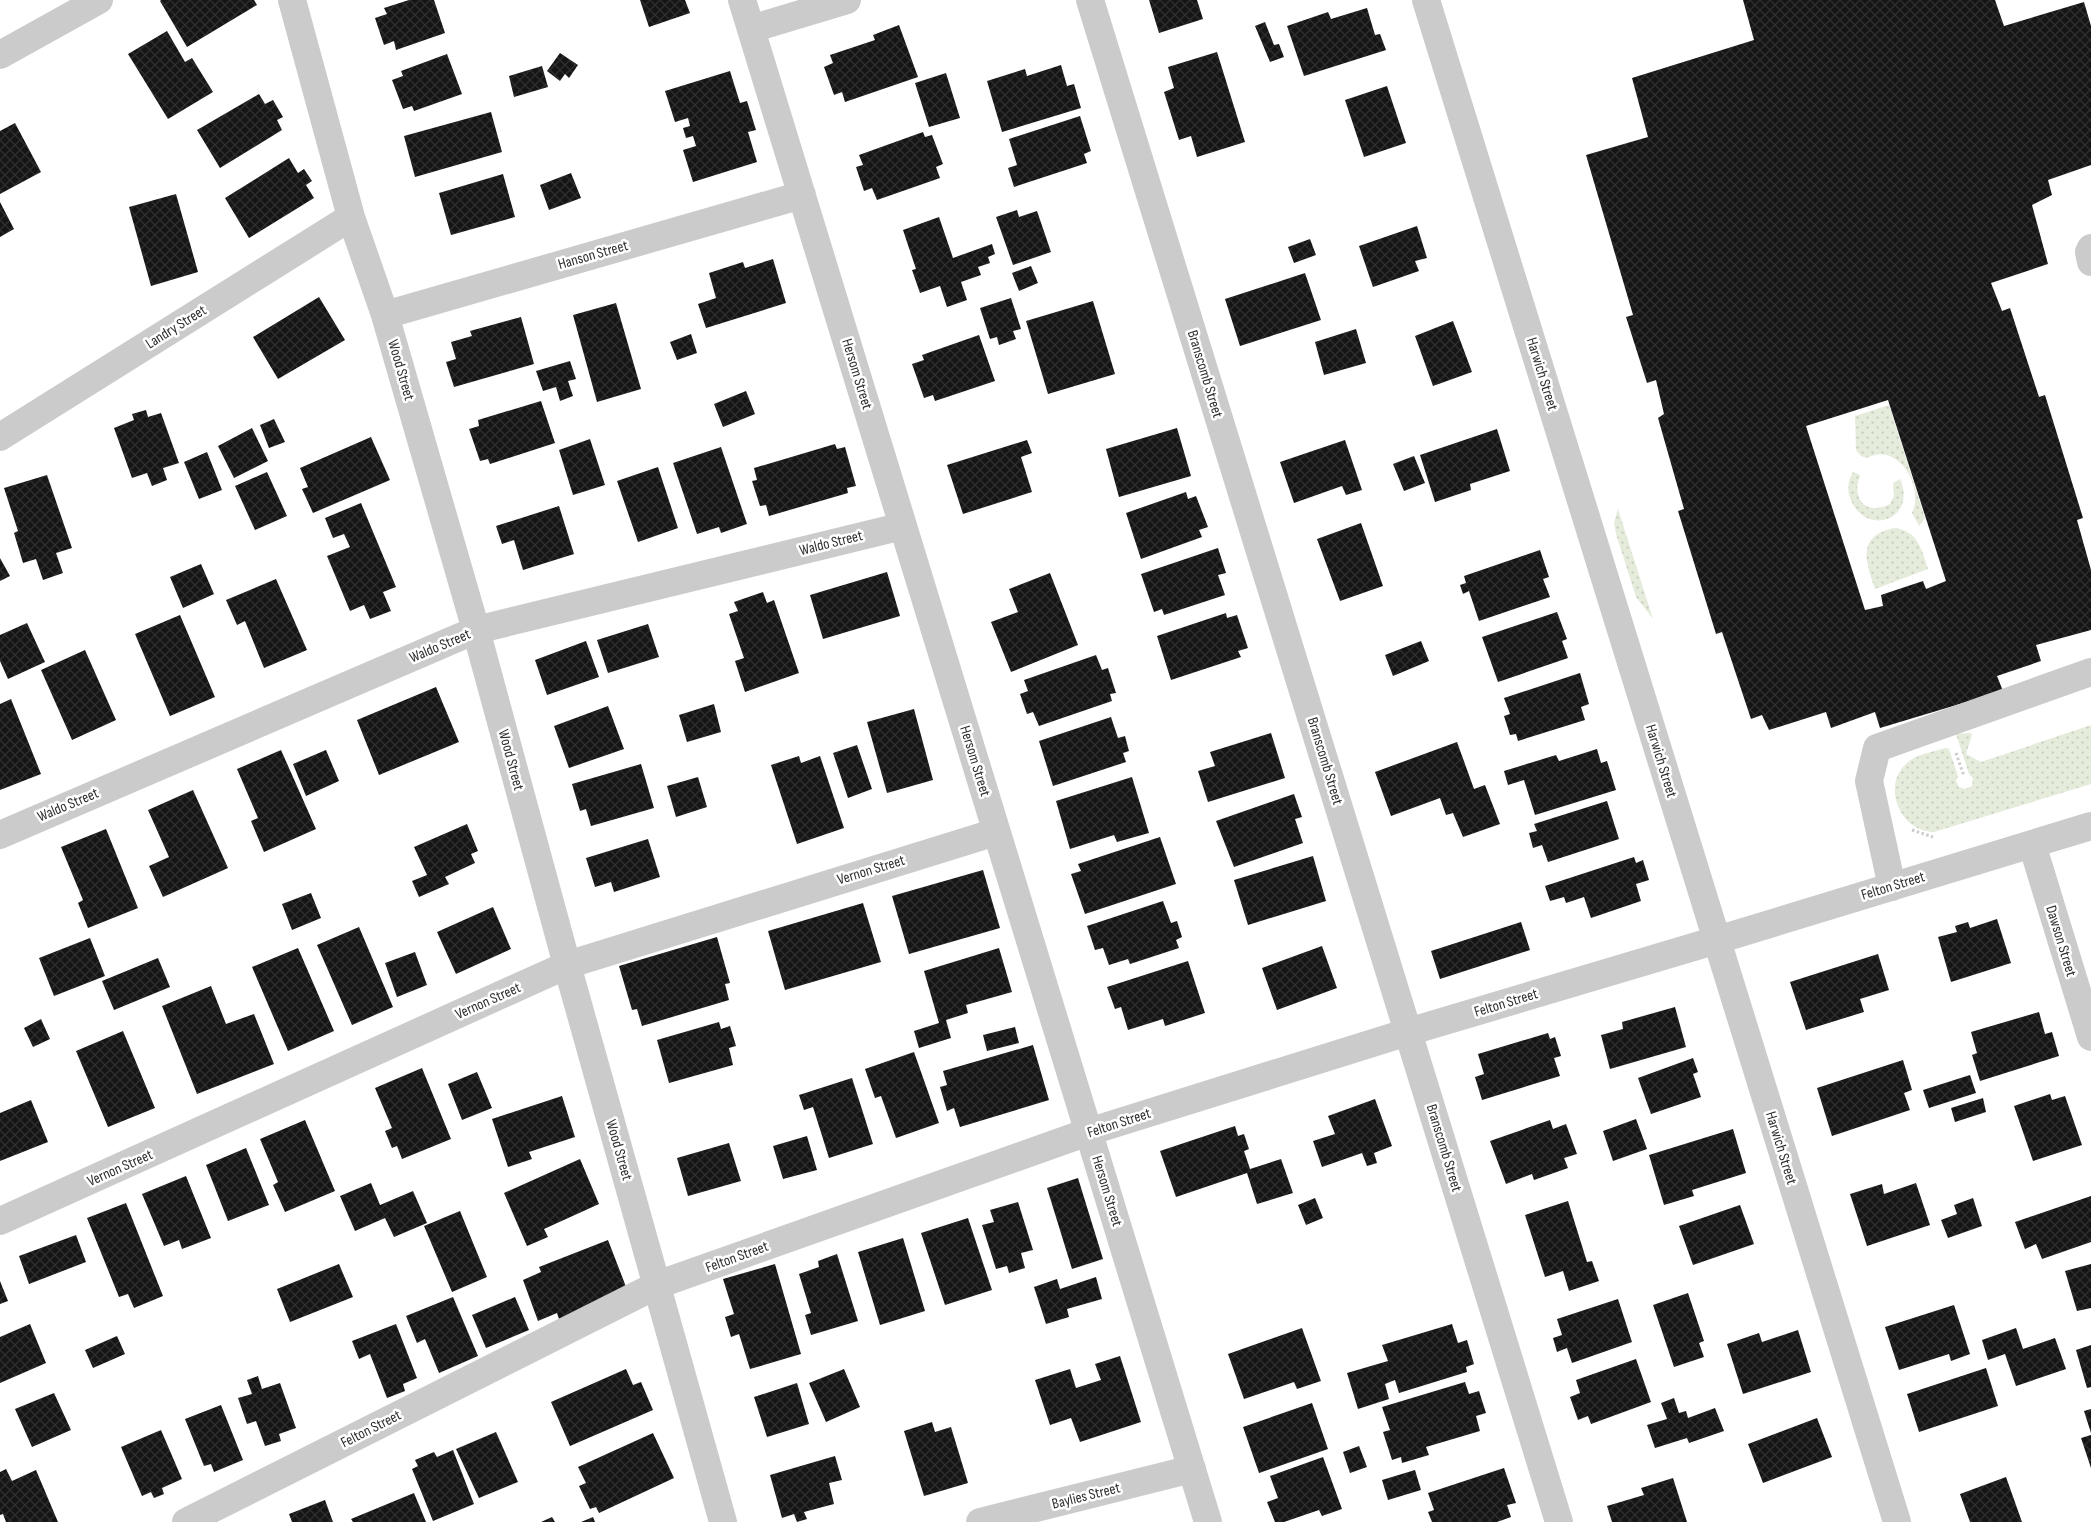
<svg xmlns="http://www.w3.org/2000/svg" width="2091" height="1522" font-family="'Sofia Sans Condensed',sans-serif">
  <style>
    .grass { fill: url(#grass-dots) }
    .building { fill: url(#building-cross-hatch); fill-rule: evenodd }
    .lines { fill: none; stroke-linecap: round; stroke-linejoin: round }
    .path { stroke: #cbcbcb; stroke-width: 3; stroke-dasharray: 2.5 2.5; stroke-linecap: butt }
    .minor { stroke: #cbcbcb; stroke-width: 28 }
    .labels { text-anchor: middle; dominant-baseline: central; stroke-width: 5; stroke-linejoin: round; paint-order: stroke }
    .street-label { font-size: 15px; fill: #2e2e2e; stroke: #fff }
  </style>
  <defs>
    <pattern id="grass-dots" width="8" height="8" patternUnits="userSpaceOnUse" patternTransform="scale(1.25)"><rect width="8" height="8" fill="#e5ecdc"/><path d="M2 2h.1M6 6h.1" fill="none" stroke="#c5cbbd" stroke-width="1.8" stroke-linecap="round"/></pattern>
    <pattern id="building-cross-hatch" width="8" height="8" patternUnits="userSpaceOnUse" patternTransform="scale(1.25)"><rect width="8" height="8" fill="#151515"/><path d="M0 0l8 8M0 8l8-8" fill="none" stroke="#2f2f2f"/></pattern>
  </defs>
  <rect width="100%" height="100%" fill="#fff"/>
  <!-- grass -->
  <path class="grass" d="M1889,405L1925,518L1919,526L1912,513C1925,486 1897,441 1867,458L1861,456L1856,450L1855,416Z
    M1853,472L1860,475C1851,499 1866,516 1890,504L1894,496L1893,483L1900,479C1918,520 1865,538 1850,498C1847,489 1848,481 1853,472Z
    M1618,508V509L1653,619L1636,597L1616,534L1614,523Z
    M1894,528C1917,530 1922,549 1928,569L1875,589C1865,561 1857,536 1894,528Z
    M2091,725V784L1934,832C1901,832 1881,787 1906,764C1916,754 1933,752 1945,748L1949,749L1958,776L1956,781L1959,787L1965,789L1972,786L1973,778L1969,774L1956,734L1971,733L1972,735L1966,754L1981,762Z"/>
  <!-- building -->
  <path class="building" d="M161,0H254L257,5L187,47L160,1Z
    M409,0H434L445,33L396,50L394,41L384,45L375,18L387,14L384,8Z
    M640,0H685L690,13L649,27Z
    M1149,0H1197L1203,19L1159,33Z
    M1743,0H1995L2004,26L2084,2L2091,26V165L2048,180L2052,195L2032,205L2048,264L1991,283L2002,311L2010,308L2039,397L2045,395L2083,518L2077,520L2091,570V630L2036,645L2041,661L1997,676L2003,691L1880,728L1875,712L1831,728L1826,712L1769,730L1762,715L1751,719L1722,632L1716,634L1678,511L1684,509L1658,418L1664,414L1656,380L1647,383L1626,317L1633,315L1586,155L1648,137L1632,78L1754,40ZM1888,400L1946,581L1926,589L1923,581L1881,595L1883,606L1865,610L1806,426Z
    M1367,8L1375,35L1380,34L1386,50L1304,76L1287,26L1328,12L1331,19Z
    M1265,22L1274,45L1279,44L1284,57L1270,62L1255,26Z
    M899,25L918,77L845,102L842,92L834,95L824,67L833,63L830,55L875,40L873,35Z
    M167,31L185,62L192,58L213,92L168,119L128,54Z
    M1217,52L1245,142L1197,157L1191,136L1179,140L1164,92L1174,88L1168,67Z
    M560,53L578,65L569,78L565,74L560,81L547,71Z
    M447,54L462,94L414,111L412,106L403,109L392,80L403,76L401,71Z
    M1061,65L1067,86L1074,84L1081,108L1002,132L987,81L1025,69L1027,76Z
    M542,66L548,87L514,97L509,76Z
    M730,71L740,103L747,101L756,130L748,132L757,162L693,182L683,150L696,146L693,136L686,138L683,128L690,126L688,118L675,122L665,91Z
    M946,73L960,118L929,127L915,83Z
    M1387,86L1406,143L1364,157L1345,100Z
    M259,94L265,104L273,100L283,117L277,120L282,130L220,168L197,130Z
    M491,112L502,152L415,177L404,136Z
    M1080,116L1091,151L1084,154L1087,163L1014,187L1008,168L1017,165L1009,139Z
    M15,123L41,172L0,194V131Z
    M923,132L925,137L932,135L943,164L936,167L940,178L877,200L872,188L864,191L856,167L863,165L859,155Z
    M289,158L298,173L304,169L312,181L306,185L314,198L249,238L225,198Z
    M571,173L581,198L549,210L540,185Z
    M503,174L515,217L451,235L439,193Z
    M176,194L198,272L151,286L129,207Z
    M0,202L14,229L0,237Z
    M1017,210L1019,217L1037,211L1051,252L1013,265L996,217Z
    M939,217L953,258L992,244L995,254L988,257L990,263L978,267L981,275L961,282L967,300L947,307L940,286L920,293L912,270L916,269L903,230Z
    M1417,226L1427,258L1415,261L1419,271L1373,287L1359,246Z
    M1310,239L1316,255L1294,263L1288,247Z
    M773,259L786,303L706,328L698,304L716,298L709,273L743,262L745,268Z
    M1031,266L1038,283L1019,291L1012,273Z
    M1305,273L1321,320L1240,346L1225,299Z
    M319,297L345,340L278,379L253,337Z
    M1011,298L1021,329L1013,331L1016,339L999,345L997,337L990,339L980,308Z
    M1093,301L1115,374L1048,394L1026,321Z
    M616,303L641,389L597,402L573,315Z
    M521,317L534,364L454,387L446,362L456,359L451,342L472,336L470,331Z
    M1453,321L1472,372L1433,386L1415,336Z
    M1356,329L1366,363L1324,375L1315,342Z
    M691,334L697,353L677,360L670,342Z
    M979,335L995,381L935,401L933,395L924,398L912,364L924,360L922,355Z
    M570,361L576,379L568,381L573,396L560,401L556,387L543,391L536,371Z
    M746,391L755,414L723,427L714,404Z
    M541,401L555,443L490,464L488,459L480,461L469,429L479,426L478,420Z
    M146,410L148,417L161,413L179,463L163,468L167,480L152,486L147,473L132,478L114,428L134,420L132,414Z
    M274,419L285,442L269,448L260,425Z
    M252,428L268,461L234,478L218,446Z
    M1177,428L1191,476L1119,497L1106,449Z
    M1497,429L1510,471L1470,484L1471,490L1435,502L1420,455Z
    M371,437L390,480L313,513L302,489L308,487L300,468Z
    M590,439L605,485L573,495L559,450Z
    M1027,440L1032,453L1021,457L1032,492L963,514L947,465Z
    M1345,440L1362,490L1346,495L1342,486L1294,503L1280,462Z
    M835,444L837,449L845,447L856,486L847,488L848,493L769,516L766,505L760,506L752,481L757,480L754,468Z
    M721,447L747,524L721,533L719,527L697,534L673,463Z
    M207,452L222,490L199,499L184,462Z
    M1414,456L1425,483L1404,491L1393,464Z
    M658,467L678,528L638,542L617,481Z
    M267,472L287,516L255,530L235,486Z
    M47,475L72,548L56,553L63,573L43,580L36,559L23,563L14,533L18,531L4,488Z
    M1186,492L1188,499L1196,496L1208,527L1199,530L1202,537L1141,559L1126,513Z
    M361,503L396,587L383,592L391,611L370,619L364,605L350,611L327,556L350,547L344,534L333,538L325,518Z
    M559,506L574,554L523,570L514,540L502,544L496,526Z
    M1361,523L1383,586L1340,601L1317,539Z
    M1218,548L1226,573L1218,575L1225,595L1164,615L1162,609L1154,612L1141,574Z
    M1540,550L1549,577L1543,579L1550,597L1479,621L1469,591L1463,594L1460,585L1466,583L1464,576Z
    M0,558L10,576L0,581Z
    M201,564L214,594L183,608L170,577Z
    M887,572L900,616L823,639L810,595Z
    M1050,573L1078,645L1011,672L991,622L1018,612L1009,589Z
    M276,579L307,650L264,668L245,621L237,625L226,600Z
    M763,592L767,603L774,600L799,673L745,692L735,661L744,658L729,614L738,611L734,602Z
    M1557,612L1567,639L1562,641L1568,658L1498,682L1482,637Z
    M1226,613L1227,618L1237,615L1248,648L1238,651L1241,657L1171,680L1157,636Z
    M180,615L215,697L170,716L135,634Z
    M27,623L45,662L8,679L0,661V635Z
    M648,624L659,657L608,673L597,640Z
    M586,641L599,677L547,695L535,660Z
    M1421,641L1429,661L1393,676L1385,655Z
    M85,650L116,720L72,740L41,670Z
    M1096,655L1102,670L1108,668L1116,693L1110,694L1112,701L1039,726L1033,712L1027,714L1020,694L1028,691L1024,680Z
    M1580,673L1589,704L1581,707L1585,720L1518,741L1516,734L1510,735L1504,716L1510,714L1504,698Z
    M436,687L459,742L379,775L357,720Z
    M11,699L41,774L0,790V704Z
    M714,704L721,732L687,742L679,715Z
    M608,706L624,749L569,768L554,726Z
    M914,709L933,780L887,793L867,722Z
    M1111,717L1118,738L1125,736L1129,751L1123,753L1126,762L1053,786L1039,741Z
    M1271,733L1285,778L1208,802L1198,771L1215,766L1210,752Z
    M1457,742L1474,789L1485,785L1500,824L1463,837L1453,813L1446,815L1440,798L1391,816L1375,772Z
    M857,745L872,789L848,798L833,753Z
    M1597,749L1601,763L1607,761L1616,790L1535,815L1524,780L1508,785L1504,771L1556,755L1559,761Z
    M281,750L316,829L264,852L251,821L258,818L237,769Z
    M326,750L339,781L306,796L293,764Z
    M799,756L801,763L820,756L844,828L797,844L771,765Z
    M641,764L654,808L591,826L586,809L580,811L572,784Z
    M698,777L707,807L676,817L667,786Z
    M1132,777L1149,833L1117,842L1114,835L1070,849L1056,801Z
    M193,790L228,868L163,897L149,866L169,857L148,810Z
    M1294,794L1302,817L1295,819L1303,843L1234,867L1216,821Z
    M1607,801L1619,839L1548,862L1542,845L1533,848L1529,833L1537,831L1534,824Z
    M467,824L478,851L471,854L475,863L445,877L449,884L419,897L412,881L427,875L414,847Z
    M106,829L138,908L88,928L78,903L83,900L61,847Z
    M1160,837L1176,884L1085,914L1071,874L1081,871L1078,864Z
    M648,839L660,877L614,892L611,882L595,887L586,858Z
    M1313,856L1326,901L1248,925L1234,880Z
    M1634,857L1636,863L1643,860L1649,880L1636,884L1641,901L1591,918L1584,897L1566,903L1564,897L1550,901L1545,886Z
    M983,870L1000,928L909,954L892,896Z
    M311,893L321,918L292,930L282,904Z
    M1163,901L1171,923L1177,921L1182,937L1176,940L1179,948L1130,964L1128,959L1109,965L1103,948L1095,950L1087,926Z
    M863,903L881,962L785,990L768,931Z
    M493,907L511,949L456,974L437,932Z
    M1997,919L2011,963L1951,982L1938,937L1957,932L1955,926L1968,922L1970,928Z
    M1521,922L1530,950L1440,979L1431,951Z
    M359,927L393,1007L352,1025L317,945Z
    M717,937L730,983L725,984L729,1000L642,1026L637,1009L632,1010L619,966Z
    M90,938L105,976L54,996L39,958Z
    M1322,946L1337,988L1277,1010L1262,968Z
    M298,948L334,1031L288,1051L252,967Z
    M999,948L1012,992L966,1005L968,1013L946,1020L951,1038L919,1048L914,1031L939,1023L924,971Z
    M415,952L427,985L397,997L385,963Z
    M1878,954L1889,990L1860,999L1864,1012L1806,1030L1790,982Z
    M158,958L170,987L114,1010L102,981Z
    M1188,961L1205,1013L1165,1026L1163,1019L1128,1030L1121,1007L1115,1009L1107,987Z
    M211,986L226,1024L254,1014L274,1064L197,1094L162,1006Z
    M1675,1007L1686,1047L1610,1069L1601,1035L1623,1029L1622,1022Z
    M2039,1012L2045,1034L2052,1032L2059,1056L1980,1081L1972,1055L1977,1053L1971,1032Z
    M41,1019L50,1039L33,1047L24,1028Z
    M719,1022L721,1029L730,1026L736,1046L729,1048L733,1065L669,1083L657,1040Z
    M1015,1027L1019,1043L987,1051L983,1035Z
    M123,1031L155,1108L108,1127L76,1051Z
    M1548,1033L1550,1039L1555,1037L1561,1056L1554,1058L1560,1076L1482,1100L1475,1077L1484,1074L1478,1054Z
    M1033,1045L1049,1100L960,1127L954,1108L947,1111L940,1087L947,1085L943,1071Z
    M914,1052L939,1123L896,1138L881,1096L875,1098L865,1069Z
    M1693,1058L1698,1072L1693,1074L1701,1097L1651,1114L1638,1078Z
    M1903,1060L1912,1090L1904,1093L1910,1110L1832,1136L1817,1088Z
    M422,1068L451,1139L402,1159L397,1146L392,1148L385,1131L392,1128L375,1088Z
    M477,1072L492,1108L462,1120L448,1084Z
    M1970,1075L1976,1093L1929,1108L1923,1090Z
    M852,1078L873,1144L829,1158L813,1107L804,1110L799,1095Z
    M2050,1094L2052,1100L2065,1096L2082,1145L2033,1161L2014,1106Z
    M562,1096L575,1137L529,1152L532,1159L508,1167L492,1119Z
    M1983,1098L1986,1112L1955,1122L1951,1108Z
    M1375,1099L1392,1146L1374,1153L1377,1163L1367,1166L1362,1153L1322,1167L1313,1141L1335,1134L1328,1116Z
    M31,1100L48,1142L0,1161V1113Z
    M1636,1119L1647,1149L1613,1161L1603,1131Z
    M305,1120L335,1191L285,1212L273,1185L278,1182L260,1139Z
    M1550,1120L1553,1129L1566,1124L1577,1154L1564,1158L1568,1168L1534,1180L1532,1174L1506,1184L1490,1141Z
    M1235,1126L1238,1136L1244,1134L1249,1149L1244,1151L1250,1169L1281,1159L1293,1193L1257,1204L1247,1173L1176,1197L1160,1151Z
    M1733,1129L1746,1173L1692,1190L1694,1196L1664,1205L1649,1155Z
    M807,1136L817,1170L783,1179L773,1146Z
    M729,1143L741,1181L688,1196L677,1158Z
    M246,1148L269,1205L228,1221L206,1165Z
    M580,1159L599,1204L544,1229L548,1237L527,1246L504,1193Z
    M186,1176L211,1238L182,1249L179,1240L164,1246L142,1194Z
    M1078,1178L1103,1259L1072,1269L1047,1188Z
    M371,1183L380,1205L413,1191L427,1223L394,1237L385,1218L355,1231L340,1196Z
    M1916,1183L1930,1225L1867,1246L1850,1194L1882,1184L1884,1194Z
    M2091,1196V1242L2042,1259L2036,1244L2025,1249L2015,1222Z
    M1315,1198L1323,1218L1306,1225L1298,1205Z
    M1973,1198L1982,1226L1948,1238L1941,1220L1957,1214L1954,1205Z
    M1568,1201L1587,1262L1592,1261L1599,1281L1569,1291L1563,1271L1545,1277L1525,1215Z
    M1018,1202L1033,1250L1021,1253L1025,1268L1009,1273L1007,1266L996,1269L982,1225L994,1222L990,1210Z
    M126,1203L163,1296L134,1308L128,1294L119,1297L87,1218Z
    M1740,1205L1754,1244L1693,1265L1679,1226Z
    M460,1211L487,1277L452,1292L424,1226Z
    M968,1218L992,1290L945,1305L921,1233Z
    M76,1235L86,1262L29,1284L19,1256Z
    M903,1238L925,1311L880,1325L858,1252Z
    M608,1240L628,1292L559,1319L557,1313L538,1321L523,1280L541,1272L539,1267Z
    M837,1254L858,1321L811,1335L805,1315L811,1313L799,1274L819,1267L818,1261Z
    M339,1264L353,1297L290,1322L277,1289Z
    M775,1264L801,1354L750,1369L739,1334L731,1337L725,1317L734,1314L723,1279Z
    M2091,1264V1308L2077,1311L2065,1271Z
    M1096,1277L1102,1299L1067,1309L1069,1317L1046,1324L1034,1287L1057,1279L1060,1289Z
    M0,1281L8,1301L0,1304Z
    M1688,1293L1704,1341L1699,1343L1704,1357L1674,1367L1653,1305Z
    M453,1297L478,1356L439,1373L425,1339L417,1343L406,1316Z
    M515,1297L529,1330L486,1348L472,1315Z
    M1618,1299L1632,1342L1572,1363L1567,1348L1557,1352L1553,1338L1562,1335L1557,1319Z
    M1954,1305L1970,1354L1951,1361L1949,1354L1899,1370L1885,1327Z
    M30,1324L46,1363L0,1383V1337Z
    M396,1324L417,1378L403,1384L405,1391L387,1398L370,1354L359,1359L352,1341Z
    M1452,1324L1458,1343L1467,1340L1474,1364L1466,1367L1467,1372L1399,1393L1395,1380L1385,1384L1389,1399L1358,1409L1347,1373L1388,1361L1382,1345Z
    M1302,1328L1321,1381L1297,1389L1294,1382L1244,1399L1228,1354Z
    M2016,1328L2023,1349L2055,1338L2066,1369L2016,1386L2005,1354L1988,1360L1982,1340Z
    M1798,1330L1811,1372L1743,1394L1727,1344L1759,1333L1762,1342Z
    M117,1336L125,1354L93,1368L85,1350Z
    M2091,1345V1387L2087,1388L2076,1350Z
    M1120,1356L1141,1422L1080,1442L1071,1418L1050,1425L1035,1380L1070,1369L1076,1388L1101,1380L1095,1364Z
    M1636,1359L1651,1402L1591,1424L1588,1416L1578,1420L1570,1397L1580,1393L1576,1380Z
    M1986,1368L1998,1406L1919,1432L1907,1394Z
    M626,1369L633,1385L641,1382L653,1410L570,1446L551,1402Z
    M844,1369L860,1407L826,1422L809,1383Z
    M258,1376L262,1389L280,1383L296,1428L279,1434L281,1441L265,1446L256,1421L247,1424L238,1398L252,1394L247,1380Z
    M1465,1382L1469,1394L1479,1391L1486,1413L1476,1416L1480,1431L1426,1447L1429,1455L1402,1463L1401,1457L1392,1460L1383,1432L1390,1430L1382,1407Z
    M797,1383L809,1424L767,1437L754,1397Z
    M54,1393L71,1430L32,1447L15,1409Z
    M1674,1398L1679,1413L1686,1411L1688,1418L1715,1408L1724,1431L1689,1443L1687,1438L1655,1448L1647,1425L1667,1419L1661,1403Z
    M1312,1403L1328,1449L1259,1473L1243,1427Z
    M221,1405L243,1460L214,1472L211,1464L204,1466L185,1419Z
    M2091,1409V1433L2084,1411Z
    M1817,1418L1832,1457L1763,1483L1748,1444Z
    M932,1422L935,1432L951,1427L968,1483L924,1496L904,1431Z
    M161,1430L182,1479L162,1488L164,1494L154,1498L151,1492L142,1496L121,1447Z
    M496,1432L518,1482L479,1498L456,1449Z
    M653,1433L674,1478L599,1513L596,1507L590,1509L579,1486L586,1483L578,1467Z
    M2091,1435V1468L2081,1438Z
    M1359,1446L1367,1467L1350,1473L1343,1452Z
    M453,1450L474,1504L433,1521L412,1469L418,1466L415,1460L434,1452L437,1457Z
    M835,1456L842,1480L829,1483L834,1504L804,1512L807,1519L797,1522L794,1514L782,1518L770,1475Z
    M1323,1457L1342,1509L1322,1516L1319,1510L1284,1522H1275L1267,1502L1278,1498L1270,1476Z
    M1504,1468L1516,1503L1507,1505L1511,1517L1497,1522H1432L1428,1512L1434,1510L1428,1493Z
    M6,1469L12,1481L36,1470L58,1522H6L3,1514L0,1515V1472Z
    M1415,1470L1421,1490L1388,1500L1382,1480Z
    M2006,1477L2022,1522H1970L1960,1494Z
    M1673,1478L1687,1522H1612L1607,1506L1644,1495L1641,1488Z
    M414,1493L426,1522H353L351,1519Z
    M325,1500L333,1522H292L289,1514Z
    M552,1517L555,1522H541Z
    M593,1517L595,1522H581Z"/>
  <g class="lines">
    <!-- path -->
    <path class="path" d="M1956,753L1964,776
      M1912,830L1933,837"/>
    <!-- minor -->
    <path class="minor" d="M292,0L351,217L385,315L476,630L567,965L723,1522
      M742,0L1208,1522
      M1090,0L1559,1522
      M1426,0L1897,1522
      M751,29L847,0
      M0,55L99,0
      M2091,248L2089,252L2091,262
      M385,315L802,195
      M0,437L351,217
      M0,835L476,630L903,526
      M2032,844L2091,1037
      M1892,887L1869,781L1877,748L2091,672
      M0,1221L567,965L996,832
      M186,1522L657,1285L1088,1132L1408,1032L1717,940L2091,826
      M980,1522L1192,1469"/>
  </g>
  <g class="labels">
    <!-- street labels -->
    <g class="street-label">
      <text transform="translate(593 255) rotate(-16)">Hanson Street</text>
      <text transform="translate(176 327) rotate(-32)">Landry Street</text>
      <text transform="translate(401 370) rotate(74)">Wood Street</text>
      <text transform="translate(857 374) rotate(73)">Hersom Street</text>
      <text transform="translate(1205 374) rotate(73)">Branscomb Street</text>
      <text transform="translate(1542 374) rotate(73)">Harwich Street</text>
      <text transform="translate(831 543) rotate(-14)">Waldo Street</text>
      <text transform="translate(440 646) rotate(-23)">Waldo Street</text>
      <text transform="translate(511 760) rotate(75)">Wood Street</text>
      <text transform="translate(975 761) rotate(73)">Hersom Street</text>
      <text transform="translate(1325 761) rotate(73)">Branscomb Street</text>
      <text transform="translate(1661 761) rotate(73)">Harwich Street</text>
      <text transform="translate(68 805) rotate(-23)">Waldo Street</text>
      <text transform="translate(871 870) rotate(-17)">Vernon Street</text>
      <text transform="translate(1893 886) rotate(-17)">Felton Street</text>
      <text transform="translate(2061 941) rotate(73)">Dawson Street</text>
      <text transform="translate(488 1001) rotate(-24)">Vernon Street</text>
      <text transform="translate(1506 1003) rotate(-17)">Felton Street</text>
      <text transform="translate(1119 1123) rotate(-18)">Felton Street</text>
      <text transform="translate(1444 1148) rotate(73)">Branscomb Street</text>
      <text transform="translate(1781 1148) rotate(73)">Harwich Street</text>
      <text transform="translate(619 1150) rotate(74)">Wood Street</text>
      <text transform="translate(120 1168) rotate(-24)">Vernon Street</text>
      <text transform="translate(1107 1191) rotate(73)">Hersom Street</text>
      <text transform="translate(737 1257) rotate(-20)">Felton Street</text>
      <text transform="translate(371 1429) rotate(-27)">Felton Street</text>
      <text transform="translate(1086 1496) rotate(-14)">Baylies Street</text>
    </g>
  </g>
</svg>
